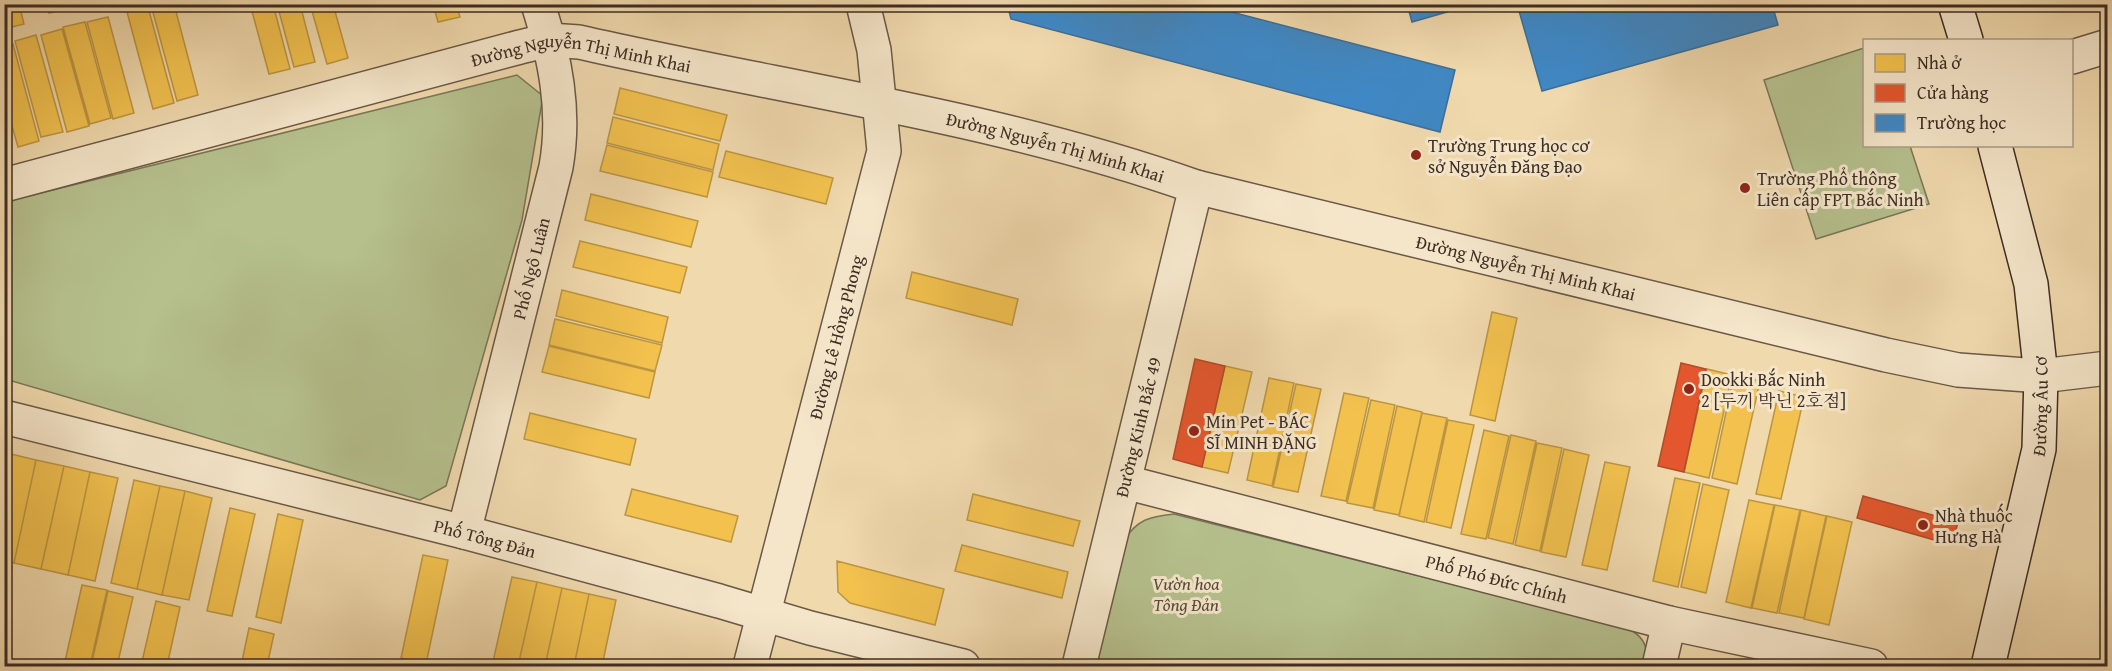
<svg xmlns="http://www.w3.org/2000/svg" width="2112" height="671" font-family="'Gentium Book Plus','Noto Serif KR',serif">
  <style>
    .green { fill: #b5c08d; stroke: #797659; stroke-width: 1.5 }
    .homes { fill: #f2c14e; stroke: #bc9542; stroke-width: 1.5 }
    .shops { fill: #e4572e; stroke: #b24a2b; stroke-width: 1.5 }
    .schools { fill: #3f88c5; stroke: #3e6d95; stroke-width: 1.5 }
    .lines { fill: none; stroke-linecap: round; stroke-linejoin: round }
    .minor-casing { stroke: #6a5847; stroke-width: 36 }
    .tertiary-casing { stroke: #6a5847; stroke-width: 36 }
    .secondary-casing { stroke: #3d2d25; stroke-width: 36 }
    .minor { stroke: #f5e6ca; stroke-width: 33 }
    .tertiary { stroke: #f5e6ca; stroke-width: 33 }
    .secondary { stroke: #f5e6ca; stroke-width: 33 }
    .poi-dot { fill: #8f2418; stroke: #f5e6ca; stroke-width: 2 }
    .labels { text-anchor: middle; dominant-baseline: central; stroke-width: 6; stroke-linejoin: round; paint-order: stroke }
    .street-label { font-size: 18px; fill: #3d2d25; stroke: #f5e6ca }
    .poi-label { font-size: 18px; fill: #3d2d25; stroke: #f5e6ca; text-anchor: start }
    .park-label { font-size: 18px; font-style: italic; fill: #554a3a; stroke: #f5e6ca }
  </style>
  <rect width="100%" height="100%" fill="#f0d9ad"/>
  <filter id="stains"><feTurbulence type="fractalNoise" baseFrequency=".00333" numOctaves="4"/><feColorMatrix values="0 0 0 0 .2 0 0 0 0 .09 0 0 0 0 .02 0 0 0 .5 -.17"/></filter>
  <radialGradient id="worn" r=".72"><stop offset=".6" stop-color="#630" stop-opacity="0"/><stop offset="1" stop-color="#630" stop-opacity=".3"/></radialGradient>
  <!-- green -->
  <path class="green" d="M1864,48V146H1910L1929,204L1816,239L1764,80Z
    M517,75L543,96L522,220L446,486L420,500L5,379L4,202Z
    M1174,514L1629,629C1644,637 1650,649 1645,666H1102L1096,652L1124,540C1138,519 1149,517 1174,514Z"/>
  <!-- homes -->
  <path class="homes" d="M4,4H19L24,24L4,29Z
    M47,4H70L71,8L49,13Z
    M174,4L198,95L177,101L151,5Z
    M250,4H273L290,69L269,74Z
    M277,4H300L315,62L294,67Z
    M310,4H333L348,58L327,64Z
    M433,4H456L460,17L438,22Z
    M148,7L174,103L153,109L127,12Z
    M108,17L134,113L113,119L87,22Z
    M85,22L111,118L90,124L63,27Z
    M62,29L89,126L67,132L41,35Z
    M36,35L63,132L41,137L15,41Z
    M13,44L39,141L18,147L4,98V47Z
    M620,88L727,115L720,141L614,114Z
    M613,117L719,144L713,170L607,143Z
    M607,145L713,172L707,197L600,171Z
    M726,151L833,178L826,204L719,177Z
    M591,194L698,221L691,247L585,220Z
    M580,241L687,267L680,293L573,267Z
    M912,272L1018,299L1012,325L906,298Z
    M562,290L668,317L662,343L556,316Z
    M1492,312L1517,318L1495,421L1470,415Z
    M555,319L662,345L655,371L549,345Z
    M549,346L655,372L649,398L542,372Z
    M1225,366L1252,372L1228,473L1202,467Z
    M1707,369L1732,375L1709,478L1684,472Z
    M1734,375L1760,381L1737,484L1712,478Z
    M1269,378L1294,383L1272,486L1247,480Z
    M1296,384L1321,389L1298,492L1273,487Z
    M1779,391L1804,397L1781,499L1756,494Z
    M1344,393L1369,398L1346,501L1321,496Z
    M1371,400L1395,405L1373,508L1347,503Z
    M1397,406L1422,412L1399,515L1374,510Z
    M530,413L636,439L630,465L524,439Z
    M1422,413L1447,418L1424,522L1399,516Z
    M1448,420L1474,425L1451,528L1426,522Z
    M1484,430L1509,436L1486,539L1461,534Z
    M1511,435L1536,441L1513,544L1488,538Z
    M1537,443L1562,448L1540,551L1515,545Z
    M1564,449L1589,455L1566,557L1541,552Z
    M4,453L11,454L4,484Z
    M11,454L36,460L14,563L4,560V484Z
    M36,460L64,466L41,569L14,563Z
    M1605,462L1630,467L1607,570L1582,565Z
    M64,466L90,472L68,575L41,569Z
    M90,472L118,478L95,581L68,575Z
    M1675,478L1700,483L1678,587L1653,581Z
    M134,480L160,486L137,589L111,583Z
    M1703,484L1729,490L1706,593L1681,587Z
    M160,486L185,491L162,595L137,589Z
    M632,489L738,516L731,542L625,515Z
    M185,491L212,498L189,600L162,595Z
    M973,494L1080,521L1073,546L967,520Z
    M1749,500L1774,505L1751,608L1726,602Z
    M1775,505L1800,510L1777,613L1752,608Z
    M230,508L255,514L232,616L207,611Z
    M1801,510L1826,516L1804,618L1779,613Z
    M278,514L303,520L281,623L256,617Z
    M1827,516L1852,522L1829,625L1804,619Z
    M962,545L1068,572L1062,598L955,571Z
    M423,555L448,560L426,664L401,658Z
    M837,561L944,589L935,625L850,603L838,592Z
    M4,565L12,567L4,603Z
    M512,577L537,582L518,666H492Z
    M537,582L562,588L545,666H518Z
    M82,585L107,590L90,666H64Z
    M562,588L589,594L574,666H545Z
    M108,591L133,597L117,666H91Z
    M589,594L616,600L602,666H574Z
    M156,601L180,607L167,666H141Z
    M249,628L274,634L267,666H241Z"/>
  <!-- shops -->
  <path class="shops" d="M1195,359L1225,366L1202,467L1173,459Z
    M1681,363L1706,369L1684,472L1658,466Z
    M1863,496L1958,522L1952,545L1857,518Z"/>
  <!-- schools -->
  <path class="schools" d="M1007,4H1201L1455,70L1440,132L1011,19Z
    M1407,4H1475L1412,22Z
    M1517,4H1772L1778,25L1542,91Z"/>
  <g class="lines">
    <defs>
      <g id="minor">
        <path d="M2072,57L2108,46"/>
        <path id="s1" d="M4,185L520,47L549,40L579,42C785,89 995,116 1196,187L1886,355L1958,370L2041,376L2108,368"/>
        <path id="s2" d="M4,417L464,532L719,601L810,628L963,666"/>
        <path id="s3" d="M1125,482L1669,623L1871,666"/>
        <path id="s4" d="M464,532L556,167C566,111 555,58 538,4"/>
        <path id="s5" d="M1079,666L1196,187"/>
        <path d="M1659,666L1669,623"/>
      </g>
      <g id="tertiary">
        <path id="s6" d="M750,666L884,151L874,50L863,4"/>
      </g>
      <g id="secondary">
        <path d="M1955,4L1966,40"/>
        <path id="s7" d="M1988,666L2039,449L2041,376L2031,284L1995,146"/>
      </g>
    </defs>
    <!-- minor casing -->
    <use href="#minor" class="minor-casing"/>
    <!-- tertiary casing -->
    <use href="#tertiary" class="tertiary-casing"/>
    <!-- secondary casing -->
    <use href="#secondary" class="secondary-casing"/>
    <!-- minor -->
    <use href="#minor" class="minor"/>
    <!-- tertiary -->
    <use href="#tertiary" class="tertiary"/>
    <!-- secondary -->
    <use href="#secondary" class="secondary"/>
  </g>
  <!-- markers -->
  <g class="poi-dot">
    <circle cx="1416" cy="155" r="6"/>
    <circle cx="1745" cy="188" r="6"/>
    <circle cx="1689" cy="389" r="6"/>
    <circle cx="1194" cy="431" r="6"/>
    <circle cx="1923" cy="525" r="6"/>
  </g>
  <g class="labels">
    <!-- street labels -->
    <g class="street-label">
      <text stroke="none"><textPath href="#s1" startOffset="596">Đường Nguyễn Thị Minh Khai</textPath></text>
      <text stroke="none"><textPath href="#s1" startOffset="1082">Đường Nguyễn Thị Minh Khai</textPath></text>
      <text stroke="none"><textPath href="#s1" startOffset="1568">Đường Nguyễn Thị Minh Khai</textPath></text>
      <text stroke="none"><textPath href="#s4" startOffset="272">Phố Ngô Luân</textPath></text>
      <text stroke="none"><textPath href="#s6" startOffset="340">Đường Lê Hồng Phong</textPath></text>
      <text stroke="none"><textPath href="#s7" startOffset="266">Đường Âu Cơ</textPath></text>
      <text stroke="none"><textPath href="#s5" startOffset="246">Đường Kinh Bắc 49</textPath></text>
      <text stroke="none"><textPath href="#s2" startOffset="496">Phố Tông Đản</textPath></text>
      <text stroke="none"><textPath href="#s3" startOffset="384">Phố Phó Đức Chính</textPath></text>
    </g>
    <!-- poi labels -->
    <g class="poi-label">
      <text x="1428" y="145">Trường Trung học cơ<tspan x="1428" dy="21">sở Nguyễn Đăng Đạo</tspan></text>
      <text x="1757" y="178">Trường Phổ thông<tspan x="1757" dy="21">Liên cấp FPT Bắc Ninh</tspan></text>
      <text x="1701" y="379">Dookki Bắc Ninh<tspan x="1701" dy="21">2 [두끼 박닌 2호점]</tspan></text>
      <text x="1206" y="421">Min Pet - BÁC<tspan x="1206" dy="21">SĨ MINH ĐẶNG</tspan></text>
      <text x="1935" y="515">Nhà thuốc<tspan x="1935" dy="21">Hưng Hà</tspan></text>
    </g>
    <!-- park labels -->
    <g class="park-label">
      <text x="1186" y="583">Vườn hoa<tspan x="1186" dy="21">Tông Đản</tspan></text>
    </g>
  </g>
  <!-- margin -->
  <rect width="2112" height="671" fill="none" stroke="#f0d9ad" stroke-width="24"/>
  <rect x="6" y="6" width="2100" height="659" fill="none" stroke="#3d2d25" stroke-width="3"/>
  <rect x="12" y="12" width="2088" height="647" fill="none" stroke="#3d2d25" stroke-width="1.5"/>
  <!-- legend -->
  <rect x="1863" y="39" width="210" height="108" fill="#f5e6ca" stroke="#ab9c88" stroke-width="1.5"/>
  <rect x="1875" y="54" width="30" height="18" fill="#f2c14e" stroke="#ab9c88" stroke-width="1.5"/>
  <text x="1917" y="69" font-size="18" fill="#3d2d25">Nhà ở</text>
  <rect x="1875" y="84" width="30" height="18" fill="#e4572e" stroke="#ab9c88" stroke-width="1.5"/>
  <text x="1917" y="99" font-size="18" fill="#3d2d25">Cửa hàng</text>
  <rect x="1875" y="114" width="30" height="18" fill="#3f88c5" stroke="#ab9c88" stroke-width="1.5"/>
  <text x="1917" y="129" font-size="18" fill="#3d2d25">Trường học</text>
  <rect width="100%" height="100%" filter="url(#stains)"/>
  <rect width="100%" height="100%" fill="url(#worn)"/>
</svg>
